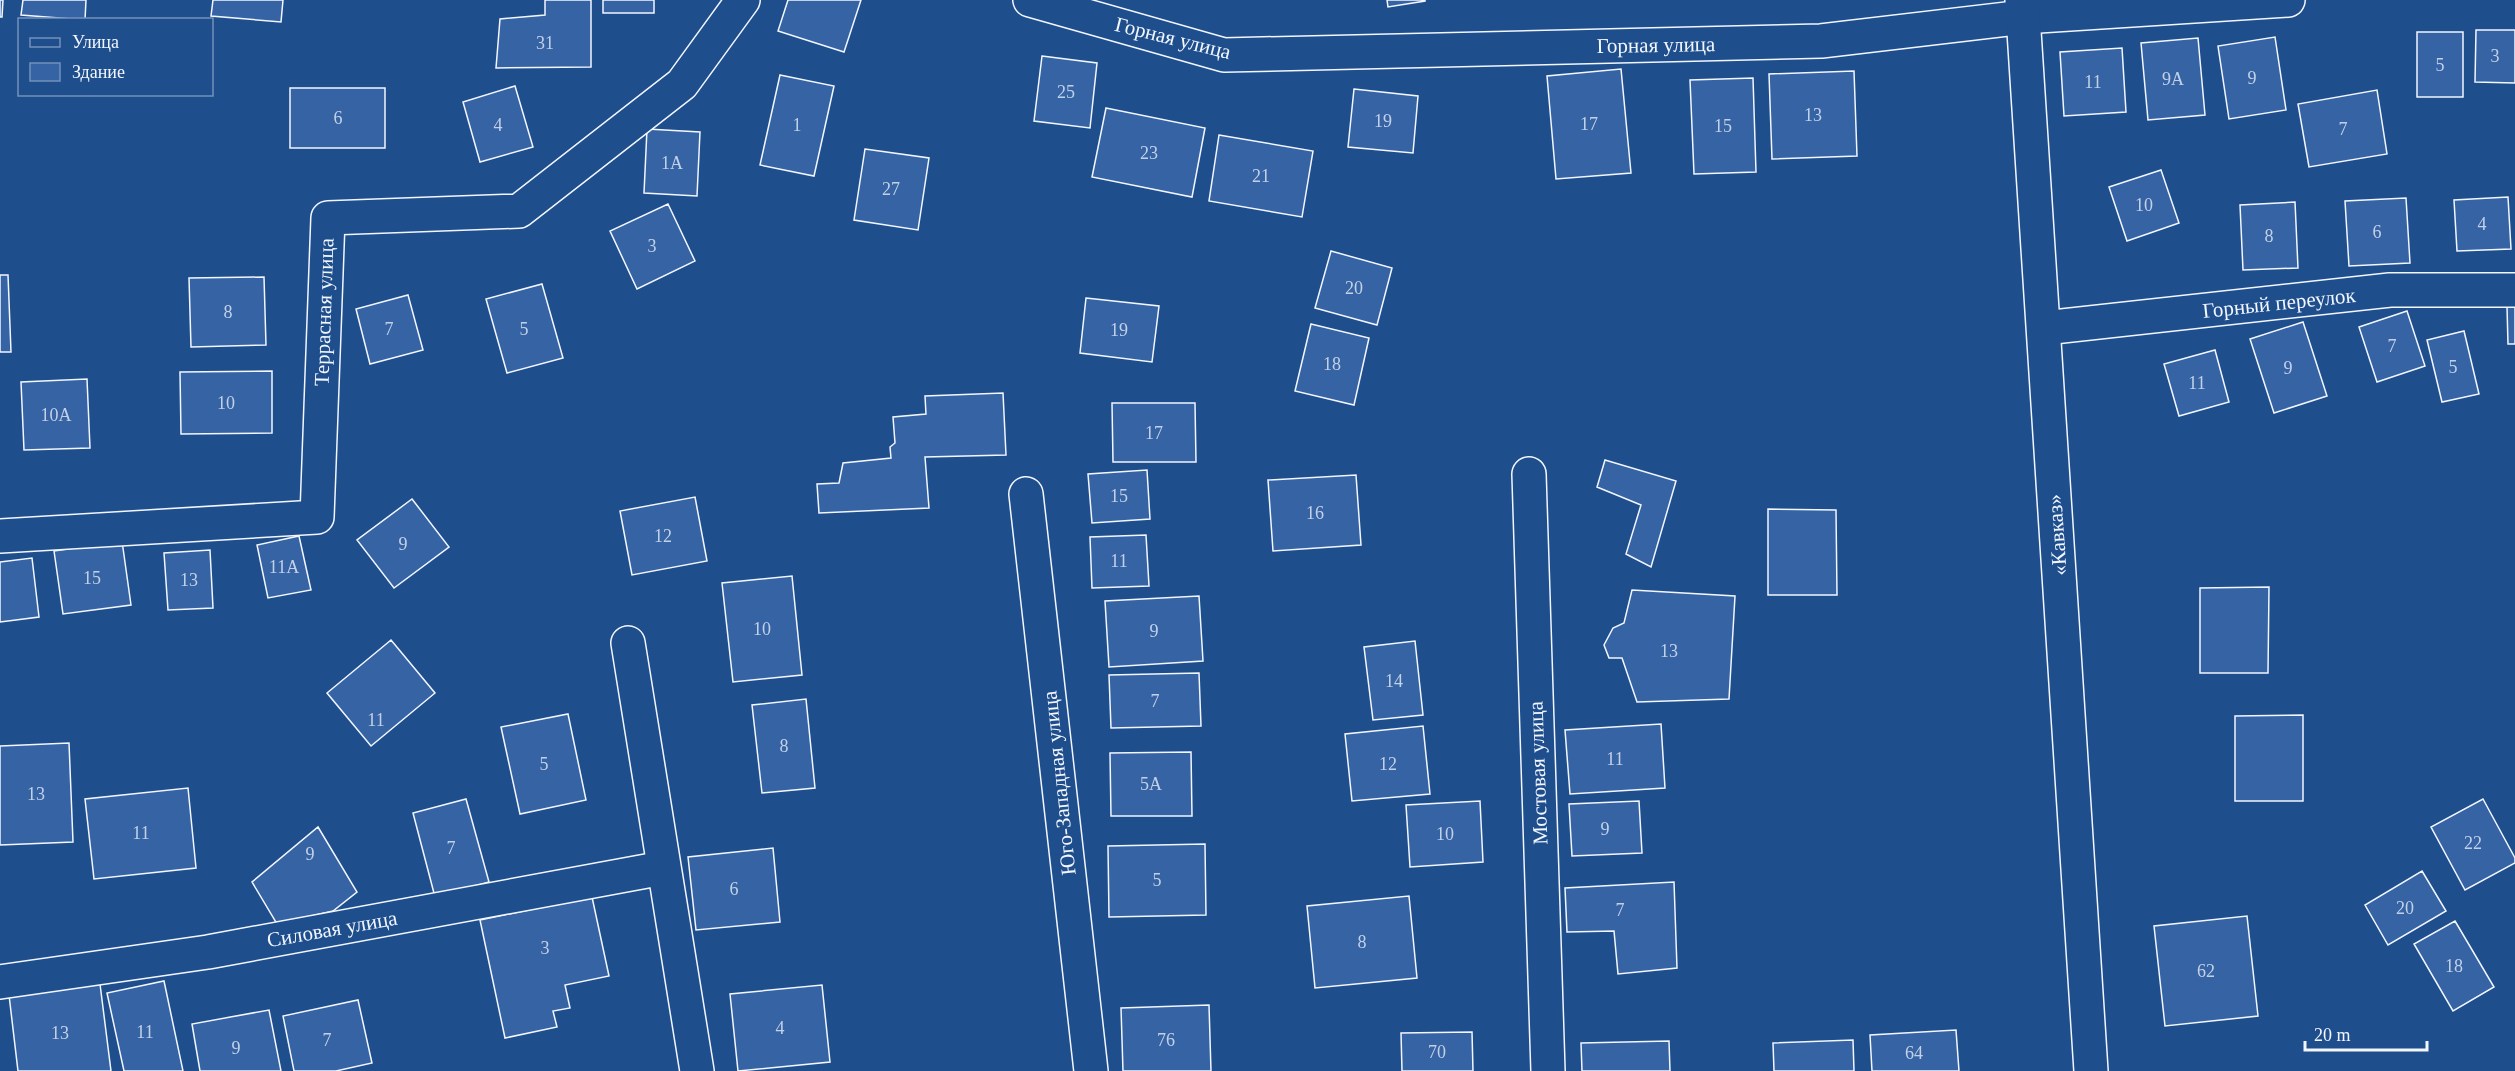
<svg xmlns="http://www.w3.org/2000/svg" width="2515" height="1071" font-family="Georgia,serif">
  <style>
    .building { fill: #3563a3; stroke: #f2f6ff; stroke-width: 1.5 }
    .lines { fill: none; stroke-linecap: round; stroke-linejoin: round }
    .minor-casing { stroke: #f2f6ff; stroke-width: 36 }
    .highway-casing { stroke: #f2f6ff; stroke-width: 36 }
    .minor { stroke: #1f4e8c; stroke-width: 33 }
    .highway { stroke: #1f4e8c; stroke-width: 33 }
    .labels { text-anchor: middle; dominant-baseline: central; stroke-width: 4.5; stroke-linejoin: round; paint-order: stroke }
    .number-label { font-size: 18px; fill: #c3d1e8 }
    .street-label { font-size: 21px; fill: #f2f6ff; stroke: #1f4e8c }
  </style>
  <rect width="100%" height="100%" fill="#1f4e8c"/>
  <!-- building -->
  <path class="building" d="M0,0H3L2,17H0Z
    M23,0H86L85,20L21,15Z
    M213,0H283L281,22L211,16Z
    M545,0H591V67L496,68L500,19L545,15Z
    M603,0H654V13H603Z
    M788,0H861L844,52L778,31Z
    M1387,0H1425V1L1388,7Z
    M2476,30H2515V83L2475,82Z
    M2417,32H2463V97H2417Z
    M2275,37L2286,110L2229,119L2218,46Z
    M2198,38L2205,115L2148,120L2141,43Z
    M2122,48L2126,112L2064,116L2060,52Z
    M1042,56L1097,63L1090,128L1034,121Z
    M1621,69L1631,173L1556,179L1547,76Z
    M1854,71L1857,156L1772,159L1769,74Z
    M780,75L834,86L814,176L760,165Z
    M1753,78L1756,172L1694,174L1690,80Z
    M515,86L533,147L480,162L463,102Z
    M290,88H385V148H290Z
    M1354,89L1418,96L1413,153L1348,147Z
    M2377,90L2387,154L2309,167L2298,104Z
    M1106,108L1205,128L1192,197L1092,177Z
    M647,129L700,132L697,196L644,193Z
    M1219,135L1313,151L1302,217L1209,201Z
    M865,149L929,158L918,230L854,220Z
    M2161,170L2179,223L2127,241L2109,187Z
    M2508,197L2511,249L2457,251L2454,200Z
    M2406,198L2410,263L2349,266L2345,201Z
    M2295,202L2298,268L2243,270L2240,205Z
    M668,204L695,261L637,289L610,231Z
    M1331,251L1392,268L1377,325L1315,308Z
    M0,275H8L11,352H0Z
    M264,277L266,345L191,347L189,278Z
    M542,284L563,358L507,373L486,299Z
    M408,295L423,350L370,364L356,309Z
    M1086,298L1159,306L1152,362L1080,353Z
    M2507,307H2515V344H2508Z
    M2407,311L2425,366L2377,382L2359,327Z
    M2303,322L2327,396L2274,413L2250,339Z
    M1311,324L1369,338L1354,405L1295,391Z
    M2464,331L2479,394L2442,402L2427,340Z
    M2215,350L2229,402L2179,416L2164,364Z
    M272,371V433L181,434L180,372Z
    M87,379L90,448L24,450L21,382Z
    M1003,393L1006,455L925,457L929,508L819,513L817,484L839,483L843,463L891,458L890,447L895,443L893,417L926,414L925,396Z
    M1112,403H1195L1196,462H1113Z
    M1605,460L1676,481L1651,567L1626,554L1641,505L1597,487Z
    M1147,470L1150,519L1092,523L1088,474Z
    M1356,475L1361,545L1273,551L1268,480Z
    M695,497L707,561L632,575L620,511Z
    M412,499L449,547L394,588L357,540Z
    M1768,509L1836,510L1837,595H1768Z
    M1146,535L1149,586L1092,588L1090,537Z
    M299,536L311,590L268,598L257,545Z
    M122,541L131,605L63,614L54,551Z
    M210,550L213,608L168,610L164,553Z
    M32,558L39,617L0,622V562Z
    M792,576L802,675L733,682L722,583Z
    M2269,587L2268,673H2200V588Z
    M1632,590L1735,596L1729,699L1637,702L1622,658H1609L1604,645L1613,628L1624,623Z
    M1199,596L1203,661L1109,667L1105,601Z
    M391,640L435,693L371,746L327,693Z
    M1415,641L1423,715L1373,720L1364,647Z
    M1199,673L1201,726L1111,728L1109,675Z
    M806,699L815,788L762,793L752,705Z
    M568,714L586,800L520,814L501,727Z
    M2303,715V801H2235V716Z
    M1661,724L1665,788L1570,794L1565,730Z
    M1423,726L1430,794L1352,801L1345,734Z
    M69,743L73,842L0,845V746Z
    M1191,752L1192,816H1111L1110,753Z
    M188,788L196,868L94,879L85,799Z
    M466,799L489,882L435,897L413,813Z
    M2483,799L2515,858V863L2465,890L2431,827Z
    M1480,801L1483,862L1410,867L1406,805Z
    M1639,801L1642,853L1572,856L1569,804Z
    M318,827L357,892L333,911L277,924L252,882Z
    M1205,844L1206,915L1109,917L1108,846Z
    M773,848L780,922L696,930L688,857Z
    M2422,871L2446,911L2388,945L2365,905Z
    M1674,882L1677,968L1618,974L1614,931L1567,932L1565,888Z
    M1409,896L1417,978L1315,988L1307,906Z
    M592,897L609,976L565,985L570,1008L553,1011L557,1027L505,1038L480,920Z
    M2247,916L2258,1016L2165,1026L2154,926Z
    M2455,921L2494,987L2453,1011L2414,944Z
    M164,981L183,1071H124L107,993Z
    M100,984L111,1071H18L9,995Z
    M822,985L830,1062L738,1071L730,994Z
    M358,1000L372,1063L336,1071H294L283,1016Z
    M1209,1005L1211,1071H1123L1121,1008Z
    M269,1010L281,1071H200L192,1024Z
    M1956,1030L1959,1071H1872L1870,1035Z
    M1472,1032L1473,1071H1402L1401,1033Z
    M1853,1040L1854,1071H1774L1773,1043Z
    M1669,1041L1670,1071H1582L1581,1043Z"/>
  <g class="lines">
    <defs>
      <path id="minor" d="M1030,0L1224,55L1821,41L2024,17L2288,0
        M2044,328L2390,290H2515
        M1529,474L1548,1071
        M1026,494L1091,1071
        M0,536L317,517L328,218L519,211L682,84L743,0
        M628,643L697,1071
        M0,982L208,952L663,868"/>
      <path id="highway" d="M2022,0L2091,1071"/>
    </defs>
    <!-- minor casing -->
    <use href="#minor" class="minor-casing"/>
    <!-- highway casing -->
    <use href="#highway" class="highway-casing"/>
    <!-- minor -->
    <use href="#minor" class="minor"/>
    <!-- highway -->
    <use href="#highway" class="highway"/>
  </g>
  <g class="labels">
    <!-- number labels -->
    <g class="number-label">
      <text x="545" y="43">31</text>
      <text x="2495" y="56">3</text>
      <text x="2440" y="65">5</text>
      <text x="2252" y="78">9</text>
      <text x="2173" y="79">9А</text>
      <text x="2093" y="82">11</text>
      <text x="1066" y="92">25</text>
      <text x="1813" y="115">13</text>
      <text x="338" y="118">6</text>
      <text x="1383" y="121">19</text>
      <text x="1589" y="124">17</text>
      <text x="498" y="125">4</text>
      <text x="797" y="125">1</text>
      <text x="1723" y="126">15</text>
      <text x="2343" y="129">7</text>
      <text x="1149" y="153">23</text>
      <text x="672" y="163">1А</text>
      <text x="1261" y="176">21</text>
      <text x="891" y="189">27</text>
      <text x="2144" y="205">10</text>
      <text x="2482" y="224">4</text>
      <text x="2377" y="232">6</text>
      <text x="2269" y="236">8</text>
      <text x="652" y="246">3</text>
      <text x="1354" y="288">20</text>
      <text x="228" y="312">8</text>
      <text x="389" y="329">7</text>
      <text x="524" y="329">5</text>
      <text x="1119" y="330">19</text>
      <text x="2392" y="346">7</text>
      <text x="1332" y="364">18</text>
      <text x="2453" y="367">5</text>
      <text x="2288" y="368">9</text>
      <text x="2197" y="383">11</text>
      <text x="226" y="403">10</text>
      <text x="56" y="415">10А</text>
      <text x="1154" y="433">17</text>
      <text x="1119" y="496">15</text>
      <text x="1315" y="513">16</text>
      <text x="663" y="536">12</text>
      <text x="403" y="544">9</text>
      <text x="1119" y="561">11</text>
      <text x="284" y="567">11А</text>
      <text x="92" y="578">15</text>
      <text x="189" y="580">13</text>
      <text x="762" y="629">10</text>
      <text x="1154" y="631">9</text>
      <text x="1669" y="651">13</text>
      <text x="1394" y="681">14</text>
      <text x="1155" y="701">7</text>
      <text x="376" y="720">11</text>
      <text x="784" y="746">8</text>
      <text x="1615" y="759">11</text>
      <text x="544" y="764">5</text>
      <text x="1388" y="764">12</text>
      <text x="1151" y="784">5А</text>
      <text x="36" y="794">13</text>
      <text x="1605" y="829">9</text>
      <text x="141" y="833">11</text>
      <text x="1445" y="834">10</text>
      <text x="2473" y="843">22</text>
      <text x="451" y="848">7</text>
      <text x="310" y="854">9</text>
      <text x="1157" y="880">5</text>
      <text x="734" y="889">6</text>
      <text x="2405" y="908">20</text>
      <text x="1620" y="910">7</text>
      <text x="1362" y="942">8</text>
      <text x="545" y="948">3</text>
      <text x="2454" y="966">18</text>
      <text x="2206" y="971">62</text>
      <text x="780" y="1028">4</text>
      <text x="145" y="1032">11</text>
      <text x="60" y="1033">13</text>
      <text x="327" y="1040">7</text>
      <text x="1166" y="1040">76</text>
      <text x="236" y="1048">9</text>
      <text x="1437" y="1052">70</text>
      <text x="1914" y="1053">64</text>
    </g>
    <!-- street labels -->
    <g class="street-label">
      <text transform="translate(1173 38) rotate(14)">Горная улица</text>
      <text transform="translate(1656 45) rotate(-1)">Горная улица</text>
      <text transform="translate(2279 303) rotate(-6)">Горный переулок</text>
      <text transform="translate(324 312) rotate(-88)">Террасная улица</text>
      <text transform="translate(2057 535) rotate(-94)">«Кавказ»</text>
      <text transform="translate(1538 773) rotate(-92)">Мостовая улица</text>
      <text transform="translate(1059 783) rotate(-96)">Юго-Западная улица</text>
      <text transform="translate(332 929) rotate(-10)">Силовая улица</text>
    </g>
  </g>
  <!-- legend -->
  <rect x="18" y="18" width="195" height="78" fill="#1f4e8c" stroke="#7391ba" stroke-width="1.5"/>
  <rect x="30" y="38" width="30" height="9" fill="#1f4e8c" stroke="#7391ba" stroke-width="1.5"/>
  <text x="72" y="48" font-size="18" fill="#f2f6ff">Улица</text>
  <rect x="30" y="63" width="30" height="18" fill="#3563a3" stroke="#7391ba" stroke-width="1.5"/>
  <text x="72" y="78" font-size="18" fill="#f2f6ff">Здание</text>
  <!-- scale -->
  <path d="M2305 1041v9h122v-9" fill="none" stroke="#f2f6ff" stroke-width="3"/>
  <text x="2314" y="1041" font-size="18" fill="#f2f6ff" stroke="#1f4e8c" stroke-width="4.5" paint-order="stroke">20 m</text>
</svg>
